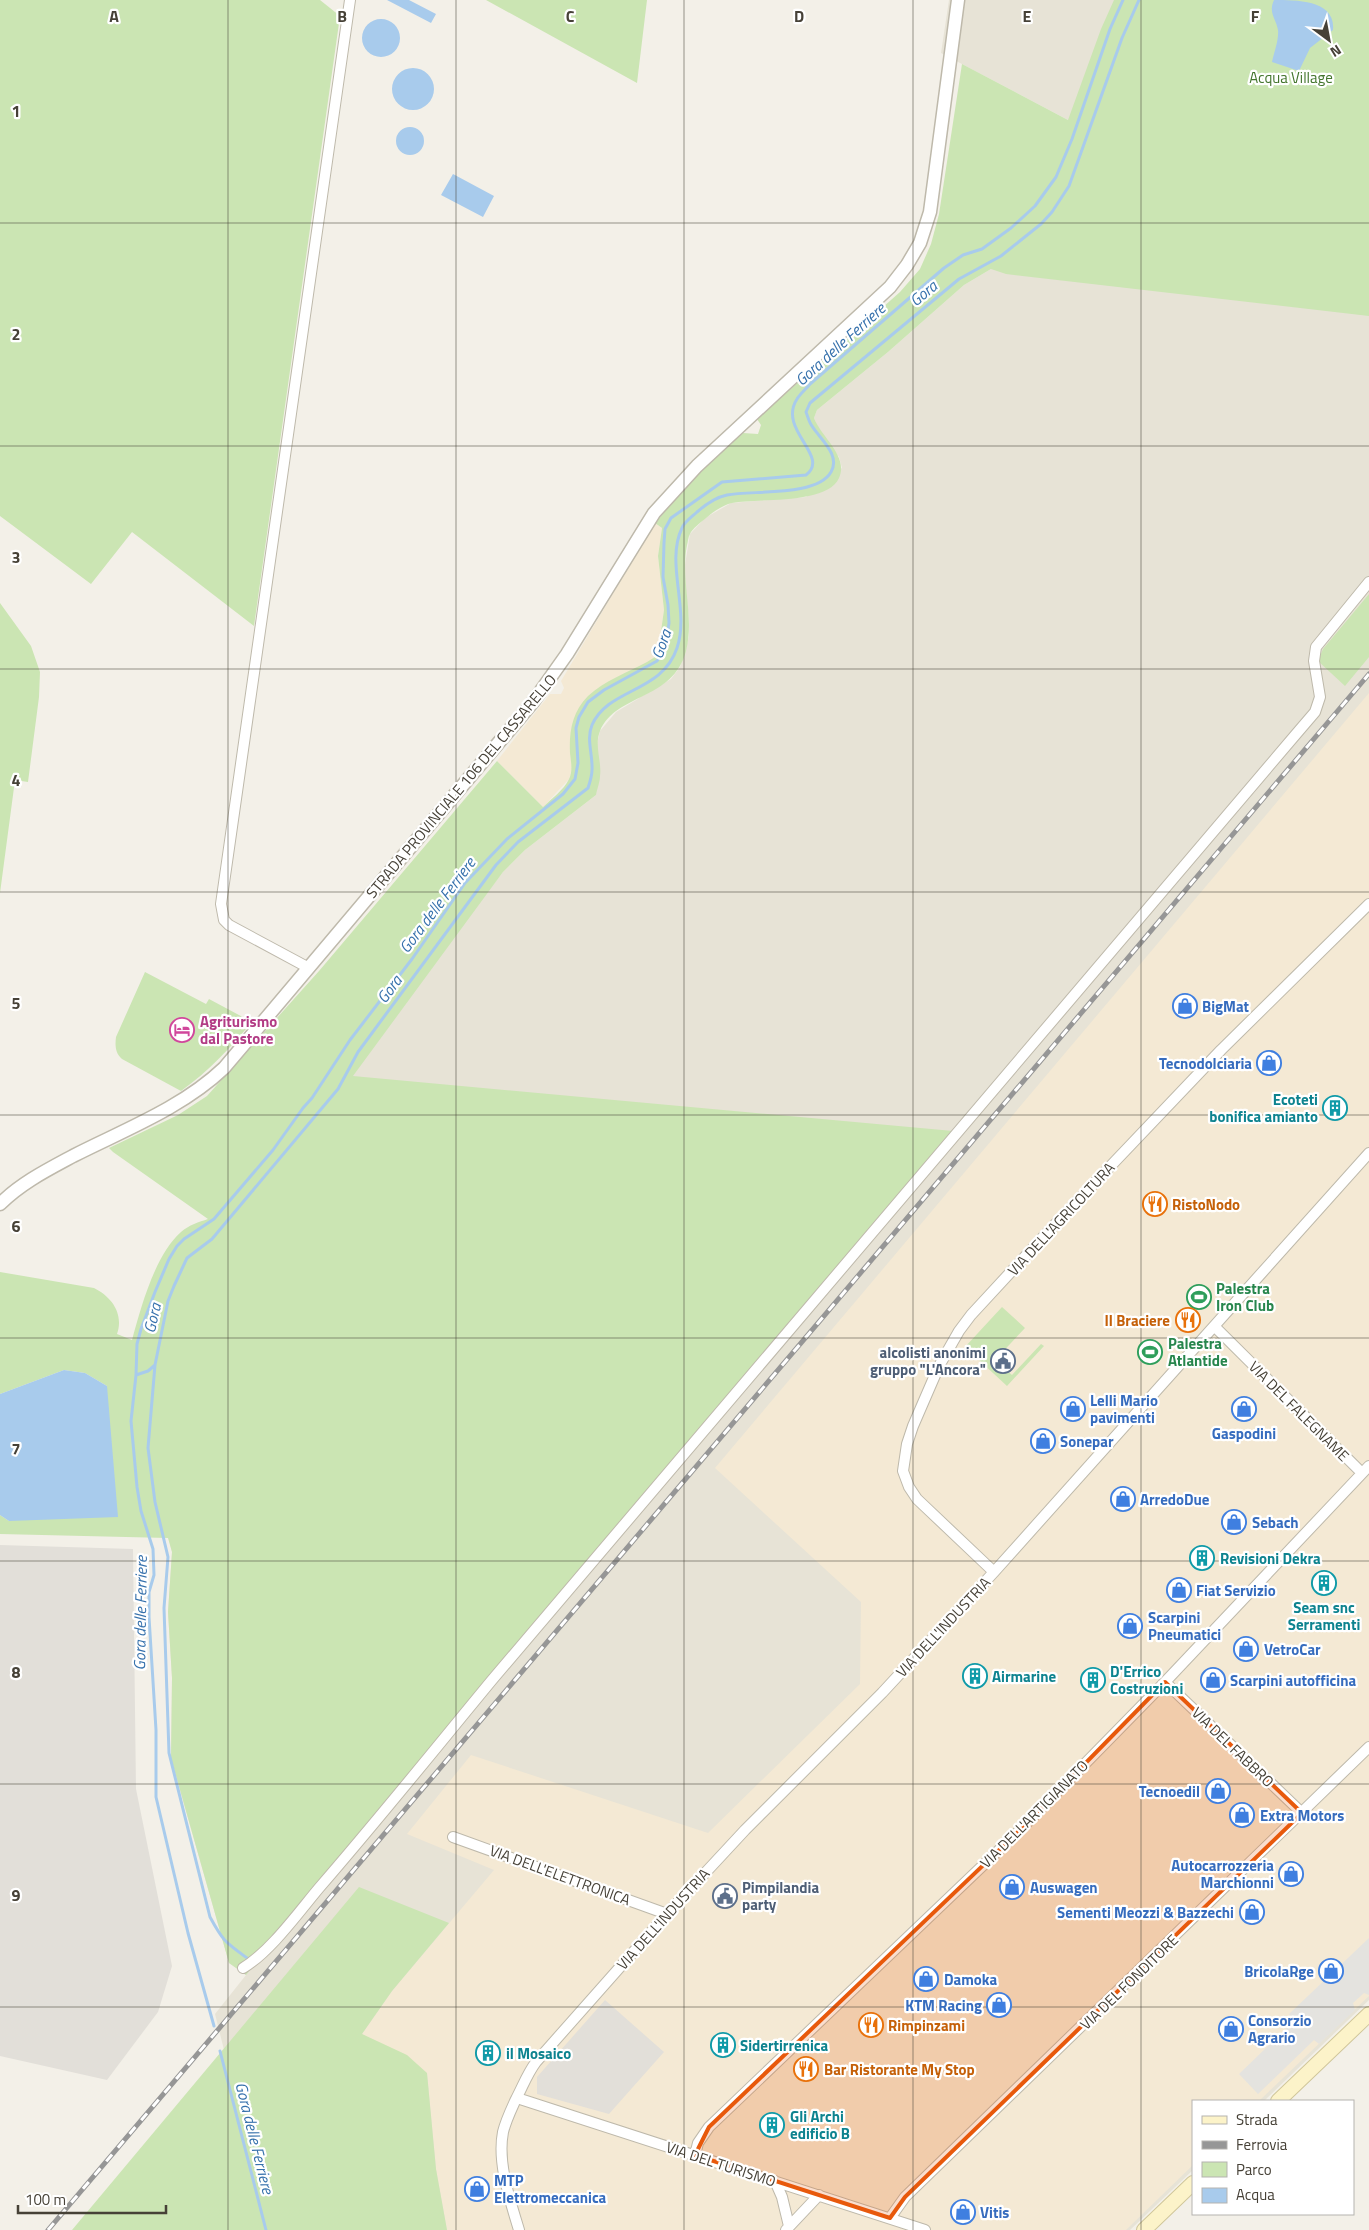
<svg xmlns="http://www.w3.org/2000/svg" width="1369" height="2230" font-family="'Titillium Web',sans-serif">
  <style>
    .residential { fill: #e7e3d6 }
    .commercial { fill: #f4e9d4 }
    .industrial { fill: #e2dfd9 }
    .green { fill: #cbe5b3 }
    .parking { fill: #e4e3df }
    .water { fill: #a8cbec }
    .lines { fill: none; stroke-linecap: round; stroke-linejoin: round }
    .stream { stroke: #a8cbec; stroke-width: 3 }
    .minor-casing { stroke: #beb9ab; stroke-width: 12 }
    .tertiary-casing { stroke: #beb9ab; stroke-width: 15 }
    .secondary-casing { stroke: #d0c69a; stroke-width: 16 }
    .minor { stroke: #fff; stroke-width: 10 }
    .tertiary { stroke: #fff; stroke-width: 12 }
    .secondary { stroke: #fcf3c9; stroke-width: 14 }
    .rail-casing { stroke: #969696; stroke-width: 5 }
    .rail { stroke: #fff; stroke-width: 3; stroke-dasharray: 9; stroke-linecap: butt }
    .marked { fill: #e8590c; fill-opacity: 0.2; stroke: #e8590c; stroke-width: 4; stroke-linejoin: round }
    .grid { fill: none; stroke: #464137; stroke-width: 1; stroke-opacity: 0.55 }
    .labels { text-anchor: middle; dominant-baseline: central; stroke-width: 4.5; stroke-linejoin: round; paint-order: stroke }
    .park-label { font-size: 15px; fill: #43752d; stroke: #fff }
    .street-label { font-size: 15px; fill: #464137; stroke: #fff }
    .shop-label { font-size: 15px; font-weight: bold; fill: #366cbe; stroke: #fff; text-anchor: start }
    .hotel-label { font-size: 15px; font-weight: bold; fill: #b23c85; stroke: #fff; text-anchor: start }
    .culture-label { font-size: 15px; font-weight: bold; fill: #0d838f; stroke: #fff; text-anchor: start }
    .food-label { font-size: 15px; font-weight: bold; fill: #c56008; stroke: #fff; text-anchor: start }
    .leisure-label { font-size: 15px; font-weight: bold; fill: #27864d; stroke: #fff; text-anchor: start }
    .service-label { font-size: 15px; font-weight: bold; fill: #4e5e75; stroke: #fff; text-anchor: end }
    .water-label { font-size: 16px; font-style: italic; fill: #3671ac; stroke: #fff }
    .grid-label { font-size: 16px; text-anchor: middle; font-weight: bold; fill: #464137; stroke: #fff; stroke-width: 4.5; stroke-linejoin: round; paint-order: stroke }
  </style>
  <rect width="100%" height="100%" fill="#f3f0e8"/>
  <!-- residential -->
  <path class="residential" d="M949,0H1369V2000L1264,2101H1193V2170L1130,2230H269L215,2014L246,1975L229,1963L171,1758L172,1678L168,1612L172,1552L159,1500L173,1303L503,872L525,850L596,795L597,744L600,731L616,712L671,679L680,667L689,637V619L684,571L690,534L705,518L731,503L806,497L842,468L839,457L818,429L814,418L817,410L888,352L964,285L991,269L1089,131L941,53Z"/>
  <!-- commercial -->
  <path class="commercial" d="M655,523L662,528L658,556L664,610L658,652L655,657L571,732L572,769L569,779L543,807L497,761L550,694H561L564,688L561,681Z
    M1369,693V1996L1259,2101H1193V2165L1126,2230H447L436,2169L427,2073L362,2034L392,1991L494,1870L407,1834L471,1755L708,1833L860,1684L861,1602L715,1468Z"/>
  <!-- industrial -->
  <path class="industrial" d="M0,1545L133,1549L136,1789L172,1966L158,2012L107,2080L0,2056Z
    M605,2000L664,2052L609,2114L537,2094V2077Z"/>
  <!-- green -->
  <path class="green" d="M0,0H320L340,16L254,626L132,532L91,584L0,516Z
    M486,0H647L637,83Z
    M1114,0H1369V316L1006,274L991,269L964,285L888,352L817,410L814,418C821,437 849,456 839,478C827,505 758,498 732,503C723,505 713,512 706,518C701,522 692,529 690,534C688,537 688,542 687,545C680,580 695,616 686,651C673,701 616,693 600,731C594,746 602,761 600,776C600,782 597,789 596,795L525,850L503,872L353,1076L953,1131L457,1719L246,1975L229,1963L171,1758L172,1678L168,1612L172,1552L168,1538L0,1534V1515L9,1521L107,1386L85,1373L64,1370L0,1394V1272L94,1288C112,1297 124,1314 117,1334L132,1340C141,1307 155,1255 181,1232C189,1225 199,1222 208,1219L113,1152L109,1148L178,1115L207,1096L319,971L497,761L543,807C551,799 564,790 569,779C573,771 571,762 570,753C569,732 572,712 588,696C604,681 628,672 647,662L655,657L658,652L664,610L658,556L662,528L655,523L693,478L743,433L758,434L761,425L757,419L900,292L920,269L931,244L939,214L962,64L1068,120L1101,29Z
    M1369,594V657L1345,686L1318,661L1323,649Z
    M0,603L31,646L40,672L39,697L28,782L15,780L0,893Z
    M145,972L206,1004L209,999L252,1022C230,1048 209,1071 181,1091L122,1059C115,1053 115,1045 116,1037Z
    M1002,1307L1025,1328L995,1360L1012,1375L1041,1344L1044,1346L1007,1386L965,1347Z
    M359,1887L449,1923L392,1991L362,2034L407,2055L427,2073L436,2169L447,2230H72Z"/>
  <!-- parking -->
  <path class="parking" d="M1369,1938V1995L1364,1993L1353,2003L1355,2010L1319,2044L1314,2040L1258,2094L1239,2074L1295,2020L1289,2014Z"/>
  <!-- water -->
  <path class="water" d="M387,0H409L436,14L431,23Z
    M1274,0C1297,0 1336,0 1333,30L1310,48L1299,71L1272,62C1274,52 1279,40 1278,30C1276,18 1268,13 1274,0Z
    M362 38a19 19 0 1 1 38 0a19 19 0 1 1-38 0Z
    M392 89a21 21 0 1 1 42 0a21 21 0 1 1-42 0Z
    M396 141a14 14 0 1 1 28 0a14 14 0 1 1-28 0Z
    M453,174L494,196L483,217L441,195Z
    M64,1370L85,1373L107,1386L118,1517L9,1521L0,1515V1394Z"/>
  <g class="lines">
    <!-- stream -->
    <path class="stream" d="M155,1365L148,1448L155,1502L168,1557L164,1608L169,1753L210,1917C223,1941 225,1942 247,1958
      M136,1375L148,1371L155,1365L168,1301L174,1286L187,1258L212,1239L338,1089L358,1052L496,865L518,842L588,788C590,782 592,776 592,770C593,755 586,739 592,725C608,688 662,693 677,648C690,610 665,563 682,528C684,522 693,516 697,512C705,505 717,497 727,495C752,490 817,497 831,472C841,455 820,439 812,426C809,422 808,417 806,412L810,403L959,279L1001,256L1041,224L1052,212L1069,186L1122,38L1139,0
      M214,2026L188,1933L156,1797V1730L149,1617V1592L154,1575L153,1549L141,1511L137,1487L131,1421L136,1375L137,1344L141,1329L155,1292L169,1259L177,1246L184,1239L214,1219L273,1150L303,1108L312,1098L350,1040L412,959L465,883L507,839L563,794L575,779L578,763L576,728L579,717L588,702L604,690L657,661L665,649L669,623L668,605L663,577L664,543L665,529L671,518L722,482L806,475C831,456 777,430 797,399C800,394 806,389 810,384L944,268L963,255L982,249L1011,228L1035,206L1056,177L1072,139L1110,29L1123,0
      M220,2051L266,2230"/>
    <defs>
      <path id="minor" d="M309,968L229,925L224,920L221,904L350,0
        M1215,1327L1362,1473
        M994,1572L917,1499L909,1487L903,1471L907,1444L913,1426L939,1366L959,1331L971,1315L1043,1237L1221,1050L1369,904
        M1165,1682L1302,1813
        M453,1837L667,1914
        M243,1968C270,1952 298,1913 319,1888C378,1820 435,1749 492,1680L1297,733L1315,712L1320,697L1314,661L1316,647L1369,582
        M517,2098L925,2230
        M695,2155L698,2143L709,2127L1020,1830L1165,1682L1369,1466
        M775,2181L782,2197L789,2226
        M890,2218L905,2197L1369,1747
        M519,2230C510,2200 497,2163 503,2132C506,2120 511,2110 516,2099C523,2086 527,2074 536,2062L667,1914L745,1830L882,1693L994,1572L1369,1153
        M786,2230L819,2195"/>
      <path id="tertiary" d="M0,1204C21,1183 47,1170 73,1156C124,1130 182,1108 224,1068L533,702L567,654L654,513L697,466L890,287L907,265L920,243L930,212L958,0"/>
      <path id="secondary" d="M1278,2101L1369,2014
        M1144,2230L1193,2183"/>
    </defs>
    <!-- minor casing -->
    <use href="#minor" class="minor-casing"/>
    <!-- tertiary casing -->
    <use href="#tertiary" class="tertiary-casing"/>
    <!-- secondary casing -->
    <use href="#secondary" class="secondary-casing"/>
    <!-- minor -->
    <use href="#minor" class="minor"/>
    <!-- tertiary -->
    <use href="#tertiary" class="tertiary"/>
    <!-- secondary -->
    <use href="#secondary" class="secondary"/>
    <defs>
      <path id="rail" d="M48,2230L1369,674"/>
    </defs>
    <!-- rail casing -->
    <use href="#rail" class="rail-casing"/>
    <!-- rail -->
    <use href="#rail" class="rail"/>
  </g>
  <!-- marked area -->
  <path class="marked" d="M1165,1682L1302,1813L905,2197L890,2218L695,2155L709,2127L1020,1830Z"/>
  <!-- grid -->
  <path class="grid" d="M228,0V2230M456,0V2230M684,0V2230M913,0V2230M1141,0V2230M0,223H1369M0,446H1369M0,669H1369M0,892H1369M0,1115H1369M0,1338H1369M0,1561H1369M0,1784H1369M0,2007H1369"/>
  <!-- icons -->
  <defs>
    <symbol id="shop-ring" viewBox="-11 -11 22 22"><circle r="9.5" fill="#fff" stroke="#3f7fe0" stroke-width="1.5"/><path d="M-5-2.5h2.3a2.7 3.5 0 0 1 5.4 0H5L5.5 6h-11ZM-1.5-2.5h3a1.5 2.3 0 0 0-3 0Z" fill="#3f7fe0"/></symbol>
    <symbol id="hotel-ring" viewBox="-11 -11 22 22"><circle r="9.5" fill="#fff" stroke="#d1479c" stroke-width="1.5"/><path d="M-6-4.5h1.5V1H6V5H4.5V3h-9V5H-6ZM-4 0a1.8 1.8 0 1 1 3.6 0ZM.5 0V-2.5h3Q6-2.5 6 0Z" fill="#d1479c"/></symbol>
    <symbol id="building-ring" viewBox="-11 -11 22 22"><circle r="9.5" fill="#fff" stroke="#0f9aa8" stroke-width="1.5"/><path d="M-4-6H4V6H1V3H-1V6H-4ZM-2.5-4.3h1.7v1.8h-1.7ZM.8-4.3h1.7v1.8H.8ZM-2.5-1h1.7V.8h-1.7ZM.8-1h1.7V.8H.8Z" fill="#0f9aa8"/></symbol>
    <symbol id="restaurant-ring" viewBox="-11 -11 22 22"><circle r="9.5" fill="#fff" stroke="#e8710a" stroke-width="1.5"/><path d="M-5-6h1v4h1v-4h1v4h1v-4h1v5L-1.5 .5V6h-2V.5L-5-1ZM5-6V6H3V1.5H1.5Q1.5-4 5-6Z" fill="#e8710a"/></symbol>
    <symbol id="stadium-ring" viewBox="-11 -11 22 22"><circle r="9.5" fill="#fff" stroke="#2e9e5b" stroke-width="1.5"/><path d="M0-5a6.5 5 0 1 0 0 10a6.5 5 0 1 0 0-10ZM-3.5-1.8h7v3.6h-7Z" fill="#2e9e5b"/></symbol>
    <symbol id="civic-ring" viewBox="-11 -11 22 22"><circle r="9.5" fill="#fff" stroke="#5c6f8a" stroke-width="1.5"/><path d="M-.6-6.5H3V-4.5H.6V-3L4-1V1h2V6H-6V1h2V-1L-.6-3ZM-1.2 2.5V6h2.4V2.5Z" fill="#5c6f8a"/></symbol>
  </defs>
  <g fill-rule="evenodd">
    <use href="#shop-ring" x="1171" y="992" width="28" height="28"/>
    <use href="#hotel-ring" x="168" y="1016" width="28" height="28"/>
    <use href="#shop-ring" x="1255" y="1049" width="28" height="28"/>
    <use href="#building-ring" x="1321" y="1094" width="28" height="28"/>
    <use href="#restaurant-ring" x="1141" y="1190" width="28" height="28"/>
    <use href="#stadium-ring" x="1185" y="1283" width="28" height="28"/>
    <use href="#restaurant-ring" x="1174" y="1306" width="28" height="28"/>
    <use href="#stadium-ring" x="1136" y="1338" width="28" height="28"/>
    <use href="#civic-ring" x="989" y="1347" width="28" height="28"/>
    <use href="#shop-ring" x="1059" y="1395" width="28" height="28"/>
    <use href="#shop-ring" x="1230" y="1395" width="28" height="28"/>
    <use href="#shop-ring" x="1029" y="1427" width="28" height="28"/>
    <use href="#shop-ring" x="1109" y="1485" width="28" height="28"/>
    <use href="#shop-ring" x="1220" y="1508" width="28" height="28"/>
    <use href="#building-ring" x="1188" y="1544" width="28" height="28"/>
    <use href="#building-ring" x="1310" y="1569" width="28" height="28"/>
    <use href="#shop-ring" x="1165" y="1576" width="28" height="28"/>
    <use href="#shop-ring" x="1116" y="1612" width="28" height="28"/>
    <use href="#shop-ring" x="1232" y="1635" width="28" height="28"/>
    <use href="#building-ring" x="961" y="1662" width="28" height="28"/>
    <use href="#building-ring" x="1079" y="1666" width="28" height="28"/>
    <use href="#shop-ring" x="1199" y="1666" width="28" height="28"/>
    <use href="#shop-ring" x="1204" y="1777" width="28" height="28"/>
    <use href="#shop-ring" x="1228" y="1801" width="28" height="28"/>
    <use href="#shop-ring" x="1277" y="1860" width="28" height="28"/>
    <use href="#shop-ring" x="998" y="1873" width="28" height="28"/>
    <use href="#civic-ring" x="711" y="1882" width="28" height="28"/>
    <use href="#shop-ring" x="1238" y="1898" width="28" height="28"/>
    <use href="#shop-ring" x="1317" y="1957" width="28" height="28"/>
    <use href="#shop-ring" x="912" y="1965" width="28" height="28"/>
    <use href="#shop-ring" x="985" y="1991" width="28" height="28"/>
    <use href="#restaurant-ring" x="857" y="2011" width="28" height="28"/>
    <use href="#shop-ring" x="1217" y="2015" width="28" height="28"/>
    <use href="#building-ring" x="709" y="2031" width="28" height="28"/>
    <use href="#building-ring" x="474" y="2039" width="28" height="28"/>
    <use href="#restaurant-ring" x="792" y="2055" width="28" height="28"/>
    <use href="#building-ring" x="758" y="2111" width="28" height="28"/>
    <use href="#shop-ring" x="463" y="2175" width="28" height="28"/>
    <use href="#shop-ring" x="949" y="2198" width="28" height="28"/>
  </g>
  <g class="labels">
    <!-- park labels -->
    <g class="park-label">
      <text x="1291" y="77">Acqua Village</text>
    </g>
    <!-- street labels -->
    <g class="street-label">
      <text transform="translate(461 786) rotate(-50)">STRADA PROVINCIALE 106 DEL CASSARELLO</text>
      <text transform="translate(1061 1219) rotate(-47)">VIA DELL'AGRICOLTURA</text>
      <text transform="translate(1299 1411) rotate(45)">VIA DEL FALEGNAME</text>
      <text transform="translate(943 1627) rotate(-47)">VIA DELL'INDUSTRIA</text>
      <text transform="translate(1233 1747) rotate(44)">VIA DEL FABBRO</text>
      <text transform="translate(1034 1814) rotate(-45)">VIA DELL'ARTIGIANATO</text>
      <text transform="translate(560 1875) rotate(20)">VIA DELL'ELETTRONICA</text>
      <text transform="translate(663 1919) rotate(-48)">VIA DELL'INDUSTRIA</text>
      <text transform="translate(1129 1982) rotate(-44)">VIA DEL FONDITORE</text>
      <text transform="translate(721 2164) rotate(18)">VIA DEL TURISMO</text>
    </g>
    <!-- shop labels -->
    <g class="shop-label">
      <text x="1202" y="1006">BigMat</text>
      <text x="1252" y="1063" text-anchor="end">Tecnodolciaria</text>
      <text x="1090" y="1400">Lelli Mario<tspan x="1090" dy="17">pavimenti</tspan></text>
      <text x="1244" y="1433" text-anchor="middle">Gaspodini</text>
      <text x="1060" y="1441">Sonepar</text>
      <text x="1140" y="1499">ArredoDue</text>
      <text x="1252" y="1522">Sebach</text>
      <text x="1196" y="1590">Fiat Servizio</text>
      <text x="1148" y="1617">Scarpini<tspan x="1148" dy="17">Pneumatici</tspan></text>
      <text x="1264" y="1649">VetroCar</text>
      <text x="1230" y="1680">Scarpini autofficina</text>
      <text x="1200" y="1791" text-anchor="end">Tecnoedil</text>
      <text x="1260" y="1815">Extra Motors</text>
      <text x="1274" y="1865" text-anchor="end">Autocarrozzeria<tspan x="1274" dy="17">Marchionni</tspan></text>
      <text x="1030" y="1887">Auswagen</text>
      <text x="1234" y="1912" text-anchor="end">Sementi Meozzi &amp; Bazzechi</text>
      <text x="1314" y="1971" text-anchor="end">BricolaRge</text>
      <text x="944" y="1979">Damoka</text>
      <text x="982" y="2005" text-anchor="end">KTM Racing</text>
      <text x="1248" y="2020">Consorzio<tspan x="1248" dy="17">Agrario</tspan></text>
      <text x="494" y="2180">MTP<tspan x="494" dy="17">Elettromeccanica</tspan></text>
      <text x="980" y="2212">Vitis</text>
    </g>
    <!-- hotel labels -->
    <g class="hotel-label">
      <text x="200" y="1021">Agriturismo<tspan x="200" dy="17">dal Pastore</tspan></text>
    </g>
    <!-- culture labels -->
    <g class="culture-label">
      <text x="1318" y="1099" text-anchor="end">Ecoteti<tspan x="1318" dy="17">bonifica amianto</tspan></text>
      <text x="1220" y="1558">Revisioni Dekra</text>
      <text x="1324" y="1607" text-anchor="middle">Seam snc<tspan x="1324" dy="17">Serramenti</tspan></text>
      <text x="1110" y="1671">D'Errico<tspan x="1110" dy="17">Costruzioni</tspan></text>
      <text x="992" y="1676">Airmarine</text>
      <text x="740" y="2045">Sidertirrenica</text>
      <text x="506" y="2053">il Mosaico</text>
      <text x="790" y="2116">Gli Archi<tspan x="790" dy="17">edificio B</tspan></text>
    </g>
    <!-- food labels -->
    <g class="food-label">
      <text x="1172" y="1204">RistoNodo</text>
      <text x="1170" y="1320" text-anchor="end">Il Braciere</text>
      <text x="888" y="2025">Rimpinzami</text>
      <text x="824" y="2069">Bar Ristorante My Stop</text>
    </g>
    <!-- leisure labels -->
    <g class="leisure-label">
      <text x="1216" y="1288">Palestra<tspan x="1216" dy="17">Iron Club</tspan></text>
      <text x="1168" y="1343">Palestra<tspan x="1168" dy="17">Atlantide</tspan></text>
    </g>
    <!-- service labels -->
    <g class="service-label">
      <text x="986" y="1352">alcolisti anonimi<tspan x="986" dy="17">gruppo "L'Ancora"</tspan></text>
      <text x="742" y="1887" text-anchor="start">Pimpilandia<tspan x="742" dy="17">party</tspan></text>
    </g>
    <!-- water labels -->
    <g class="water-label">
      <text transform="translate(923 293) rotate(-40)">Gora</text>
      <text transform="translate(840 344) rotate(-42)">Gora delle Ferriere</text>
      <text transform="translate(661 644) rotate(-71)">Gora</text>
      <text transform="translate(437 905) rotate(-53)">Gora delle Ferriere</text>
      <text transform="translate(389 989) rotate(-54)">Gora</text>
      <text transform="translate(152 1318) rotate(-77)">Gora</text>
      <text transform="translate(140 1613) rotate(-89)">Gora delle Ferriere</text>
      <text transform="translate(255 2138) rotate(76)">Gora delle Ferriere</text>
    </g>
  </g>
  <g class="grid-label">
    <text x="114" y="22">A</text>
    <text x="342" y="22">B</text>
    <text x="570" y="22">C</text>
    <text x="799" y="22">D</text>
    <text x="1027" y="22">E</text>
    <text x="1255" y="22">F</text>
    <text x="16" y="117">1</text>
    <text x="16" y="340">2</text>
    <text x="16" y="563">3</text>
    <text x="16" y="786">4</text>
    <text x="16" y="1009">5</text>
    <text x="16" y="1232">6</text>
    <text x="16" y="1455">7</text>
    <text x="16" y="1678">8</text>
    <text x="16" y="1901">9</text>
  </g>
  <!-- legend -->
  <rect x="1192" y="2100" width="162" height="115" fill="#ffffff" stroke="#b5b3af"/>
  <rect x="1202" y="2116" width="25" height="8" fill="#fcf3c9" stroke="#b5b3af"/>
  <text x="1236" y="2125" font-size="15" fill="#464137">Strada</text>
  <rect x="1202" y="2141" width="25" height="8" fill="#969696" stroke="#b5b3af"/>
  <text x="1236" y="2150" font-size="15" fill="#464137">Ferrovia</text>
  <rect x="1202" y="2162" width="25" height="15" fill="#cbe5b3" stroke="#b5b3af"/>
  <text x="1236" y="2175" font-size="15" fill="#464137">Parco</text>
  <rect x="1202" y="2188" width="25" height="15" fill="#a8cbec" stroke="#b5b3af"/>
  <text x="1236" y="2200" font-size="15" fill="#464137">Acqua</text>
  <!-- north arrow -->
  <g transform="translate(1329 40) rotate(148)" stroke="#ffffff" stroke-width="4" paint-order="stroke">
  <path d="M0-4L9 19L0 12L-9 19Z" fill="#464137"/>
  <text y="-8" font-size="14" font-weight="bold" text-anchor="middle" fill="#464137">N</text>
  </g>
  <!-- scale -->
  <path d="M18 2205v8h148v-8" fill="none" stroke="#464137" stroke-width="2.5"/>
  <text x="25" y="2205" font-size="15" fill="#464137" stroke="#ffffff" stroke-width="4" paint-order="stroke">100 m</text>
</svg>
